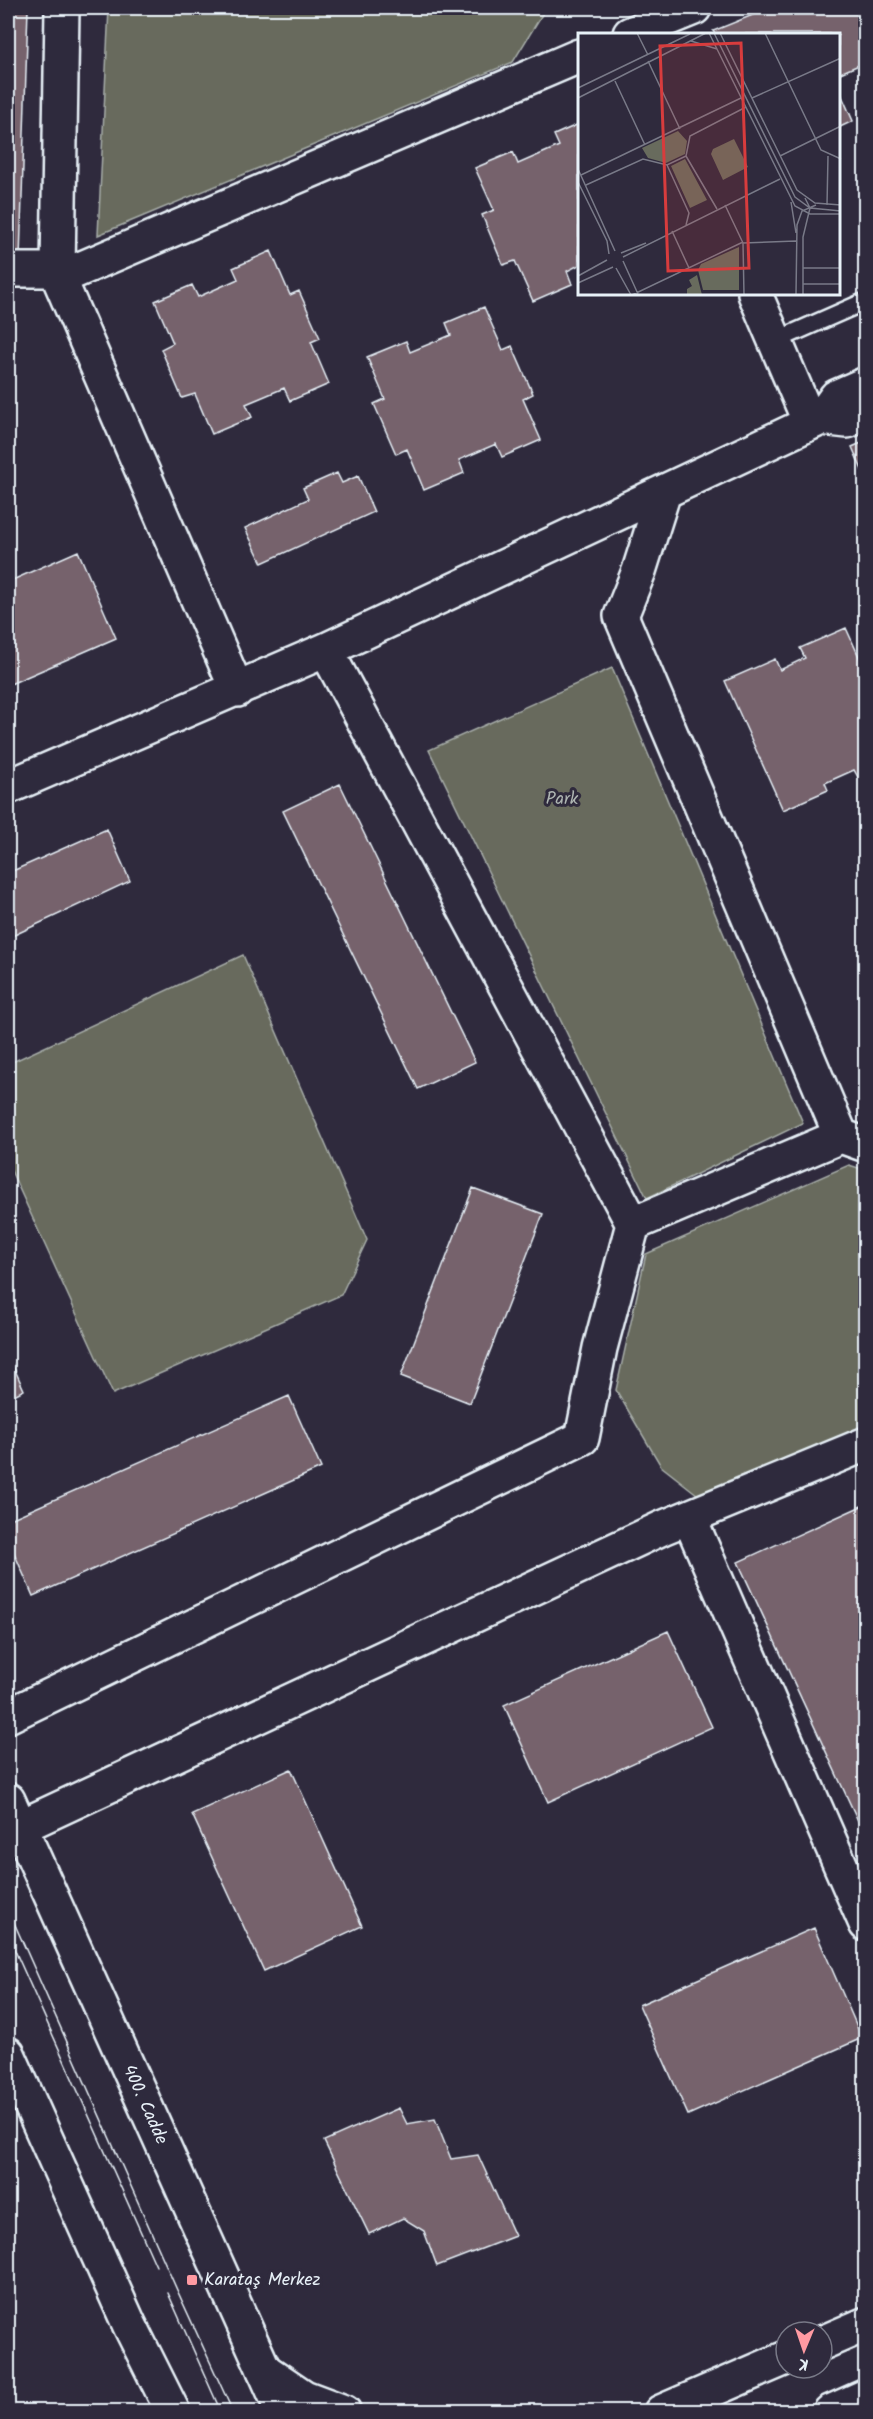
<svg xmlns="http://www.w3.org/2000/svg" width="873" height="2419" font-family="Kalam,sans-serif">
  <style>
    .green { fill: #686b5d; stroke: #a8aeaa; stroke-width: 1.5 }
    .building { fill: #76626c; stroke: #e8f1f8; stroke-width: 1.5 }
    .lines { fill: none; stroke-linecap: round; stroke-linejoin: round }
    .service-casing { stroke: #e8f1f8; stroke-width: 21 }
    .minor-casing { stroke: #e8f1f8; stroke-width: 38 }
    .tertiary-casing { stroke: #e8f1f8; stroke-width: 38 }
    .secondary-casing { stroke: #e8f1f8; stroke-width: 38 }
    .service { stroke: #2f2a3d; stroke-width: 16 }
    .minor { stroke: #2f2a3d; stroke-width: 33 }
    .tertiary { stroke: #2f2a3d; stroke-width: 33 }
    .secondary { stroke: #2f2a3d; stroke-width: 33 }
    .tram { stroke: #e8f1f8; stroke-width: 1.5 }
    .poi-dot { fill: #ff9aa2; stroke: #2f2a3d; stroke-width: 2 }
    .labels { text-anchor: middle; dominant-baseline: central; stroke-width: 6; stroke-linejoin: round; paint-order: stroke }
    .park-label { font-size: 18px; fill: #aeb5b2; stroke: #2f2a3d }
    .street-label { font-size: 18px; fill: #e8f1f8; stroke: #2f2a3d }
    .poi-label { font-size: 18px; fill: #e8f1f8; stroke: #2f2a3d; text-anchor: start }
    .inset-road { fill: none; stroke: #797a88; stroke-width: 1.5 }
    .view { fill: #d83c3d; fill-opacity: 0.15; stroke: #d83c3d; stroke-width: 3 }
    .inset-edge { fill: none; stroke: #e8f1f8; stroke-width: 3 }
  </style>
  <rect width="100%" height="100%" fill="#2f2a3d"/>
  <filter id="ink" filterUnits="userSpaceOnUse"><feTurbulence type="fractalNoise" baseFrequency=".0167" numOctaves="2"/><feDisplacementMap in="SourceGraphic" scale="12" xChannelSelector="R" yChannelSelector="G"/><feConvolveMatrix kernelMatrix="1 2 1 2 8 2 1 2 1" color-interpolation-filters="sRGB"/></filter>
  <g filter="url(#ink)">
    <!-- green -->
    <path class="green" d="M109,8H546L513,62L98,235Z
      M612,668L803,1123L647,1198L429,750Z
      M243,955L367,1240L341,1295L113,1394L8,1164V1064Z
      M849,1165L865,1170V1432L707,1502L661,1466L616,1390L646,1254Z"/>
    <!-- building -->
    <path class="building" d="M8,8H28L20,259H8Z
      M770,8H857L866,27V62L838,74V34H715L713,31Z
      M838,87L853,121L838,128Z
      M579,124V265L567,271L572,284L533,301L515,261L503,265L482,215L494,210L475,168L513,152L518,164L559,146L554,135Z
      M271,251L290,295L299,291L320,338L311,342L329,384L290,401L284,388L246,404L252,417L212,434L195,394L182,398L161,349L173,343L155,301L192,285L198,297L238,279L233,268Z
      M484,307L503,350L512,346L533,394L523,399L541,440L502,457L496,444L459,460L464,473L424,490L407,449L396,454L374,404L385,399L367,357L406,341L410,352L451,335L446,323Z
      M866,441V479L852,447Z
      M337,473L342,483L358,476L374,512L262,563L245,528L308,499L303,488Z
      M78,551L116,638L8,685V582Z
      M846,628L866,672V773L858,777L854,770L825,783L828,790L783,810L725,681L775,659L780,670L805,658L800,648Z
      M340,784L475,1062L418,1089L283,811Z
      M107,829L130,881L8,938V873Z
      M473,1188L543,1214L470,1403L401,1376Z
      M8,1355L24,1390L8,1398Z
      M289,1396L321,1468L33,1596L8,1539V1520Z
      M866,1504V1838L738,1562Z
      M668,1631L712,1727L548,1802L504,1705Z
      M291,1769L362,1926L264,1971L192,1814Z
      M814,1928L862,2038L688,2115L639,2005Z
      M399,2108L407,2124L435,2119L451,2159L478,2155L515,2236L437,2266L424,2231L403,2218L369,2234L324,2141Z
      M8,2405L27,2412H8Z"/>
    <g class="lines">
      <defs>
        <path id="service" d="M775,341L866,301"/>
        <path id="minor" d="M630,34L694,8
          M8,270H58L62,8
          M58,270L59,278L237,690
          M59,278L579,56
          M755,294L810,423
          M821,418L847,421L866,413
          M664,492L639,571L621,616L841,1136
          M8,787L326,650L821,418L836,397L866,384
          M633,1224L841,1136L866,1145
          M689,1517L866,1924
          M8,1716L582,1438L600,1348L633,1224L326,650
          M20,1827L662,1528L866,1444"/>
        <path id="tertiary" d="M822,2343L866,2324
          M661,2412L786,2358
          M830,2412L866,2396"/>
        <g id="secondary">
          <path id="s1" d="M8,1800L283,2412"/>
          <path d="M8,2054L129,2324L173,2412"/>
          <path d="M264,2370L304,2397L344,2412"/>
        </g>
      </defs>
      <!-- service casing -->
      <use href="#service" class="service-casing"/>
      <!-- minor casing -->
      <use href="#minor" class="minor-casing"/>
      <!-- tertiary casing -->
      <use href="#tertiary" class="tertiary-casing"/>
      <!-- secondary casing -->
      <use href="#secondary" class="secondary-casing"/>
      <!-- service -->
      <use href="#service" class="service"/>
      <!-- minor -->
      <use href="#minor" class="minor"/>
      <!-- tertiary -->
      <use href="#tertiary" class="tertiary"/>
      <!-- secondary -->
      <use href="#secondary" class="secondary"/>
      <!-- tram -->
      <path class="tram" d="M8,1909L177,2290L233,2412
        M8,1935L156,2266
        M168,2293L221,2412"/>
    </g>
  </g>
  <!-- markers -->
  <rect class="poi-dot" x="186" y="2274" width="12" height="12" rx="3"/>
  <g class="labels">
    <!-- park labels -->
    <g class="park-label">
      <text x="562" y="799">Park</text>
    </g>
    <!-- street labels -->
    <g class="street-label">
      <text stroke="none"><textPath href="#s1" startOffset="334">400. Cadde</textPath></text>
    </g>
    <!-- poi labels -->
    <g class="poi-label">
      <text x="204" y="2280">Karataş Merkez</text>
    </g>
  </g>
  <!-- overview -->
  <g transform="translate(578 33)">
    <rect width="262" height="262" fill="#2f2a3d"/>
    <path d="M100,98L109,108L107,121L88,130L70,125L64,115ZM156,106L170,134L145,147L133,121L135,116ZM107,126L129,167L112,175L93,133ZM161,214V257H125L120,237L123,231ZM119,242L124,262H109V256L114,253L111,247Z" fill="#686b5d"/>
    <path class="inset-road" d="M59,0L70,22M131,0L217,173L232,181H263M136,0L217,164L232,175L263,178M142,0L219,157L237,170L263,172M187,0L243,117L263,126M113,8L139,16M70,28L102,96M37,48L67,112M0,55L112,1M0,65L128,0M174,65L263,25M202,123L263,93M89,132L111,180L108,192M0,136L37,218M3,142L163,65M0,149L29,208L31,221M8,152L65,126L89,132L108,123M213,169L218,200M147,172L165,210M249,172L250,123M139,176L108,123L112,103L168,74M94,198L111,235M43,220L68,210M45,224L202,146M45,228L60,261M38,235L53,262M225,235H263M0,243L29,227M0,250L35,234M225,251H263M54,262L165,209M166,262L165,210L218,208M218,262L219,192L224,178L238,172M225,262V204L232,175L227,165"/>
    <path class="view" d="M163,10L171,235L90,238L82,13Z"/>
    <rect width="262" height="262" class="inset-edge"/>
  </g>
  <!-- margin -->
  <rect width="873" height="2419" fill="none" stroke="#2f2a3d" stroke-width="30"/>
  <rect x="15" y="15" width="843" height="2389" fill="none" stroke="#e8f1f8" stroke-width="2" filter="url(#ink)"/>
  <!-- north arrow -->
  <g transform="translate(804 2350) rotate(182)"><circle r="28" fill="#2f2a3d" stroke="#797a88" stroke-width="1.5"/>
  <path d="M0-4.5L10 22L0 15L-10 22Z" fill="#ff9aa2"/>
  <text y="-9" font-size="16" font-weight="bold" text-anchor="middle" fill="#e8f1f8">K</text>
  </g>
</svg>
